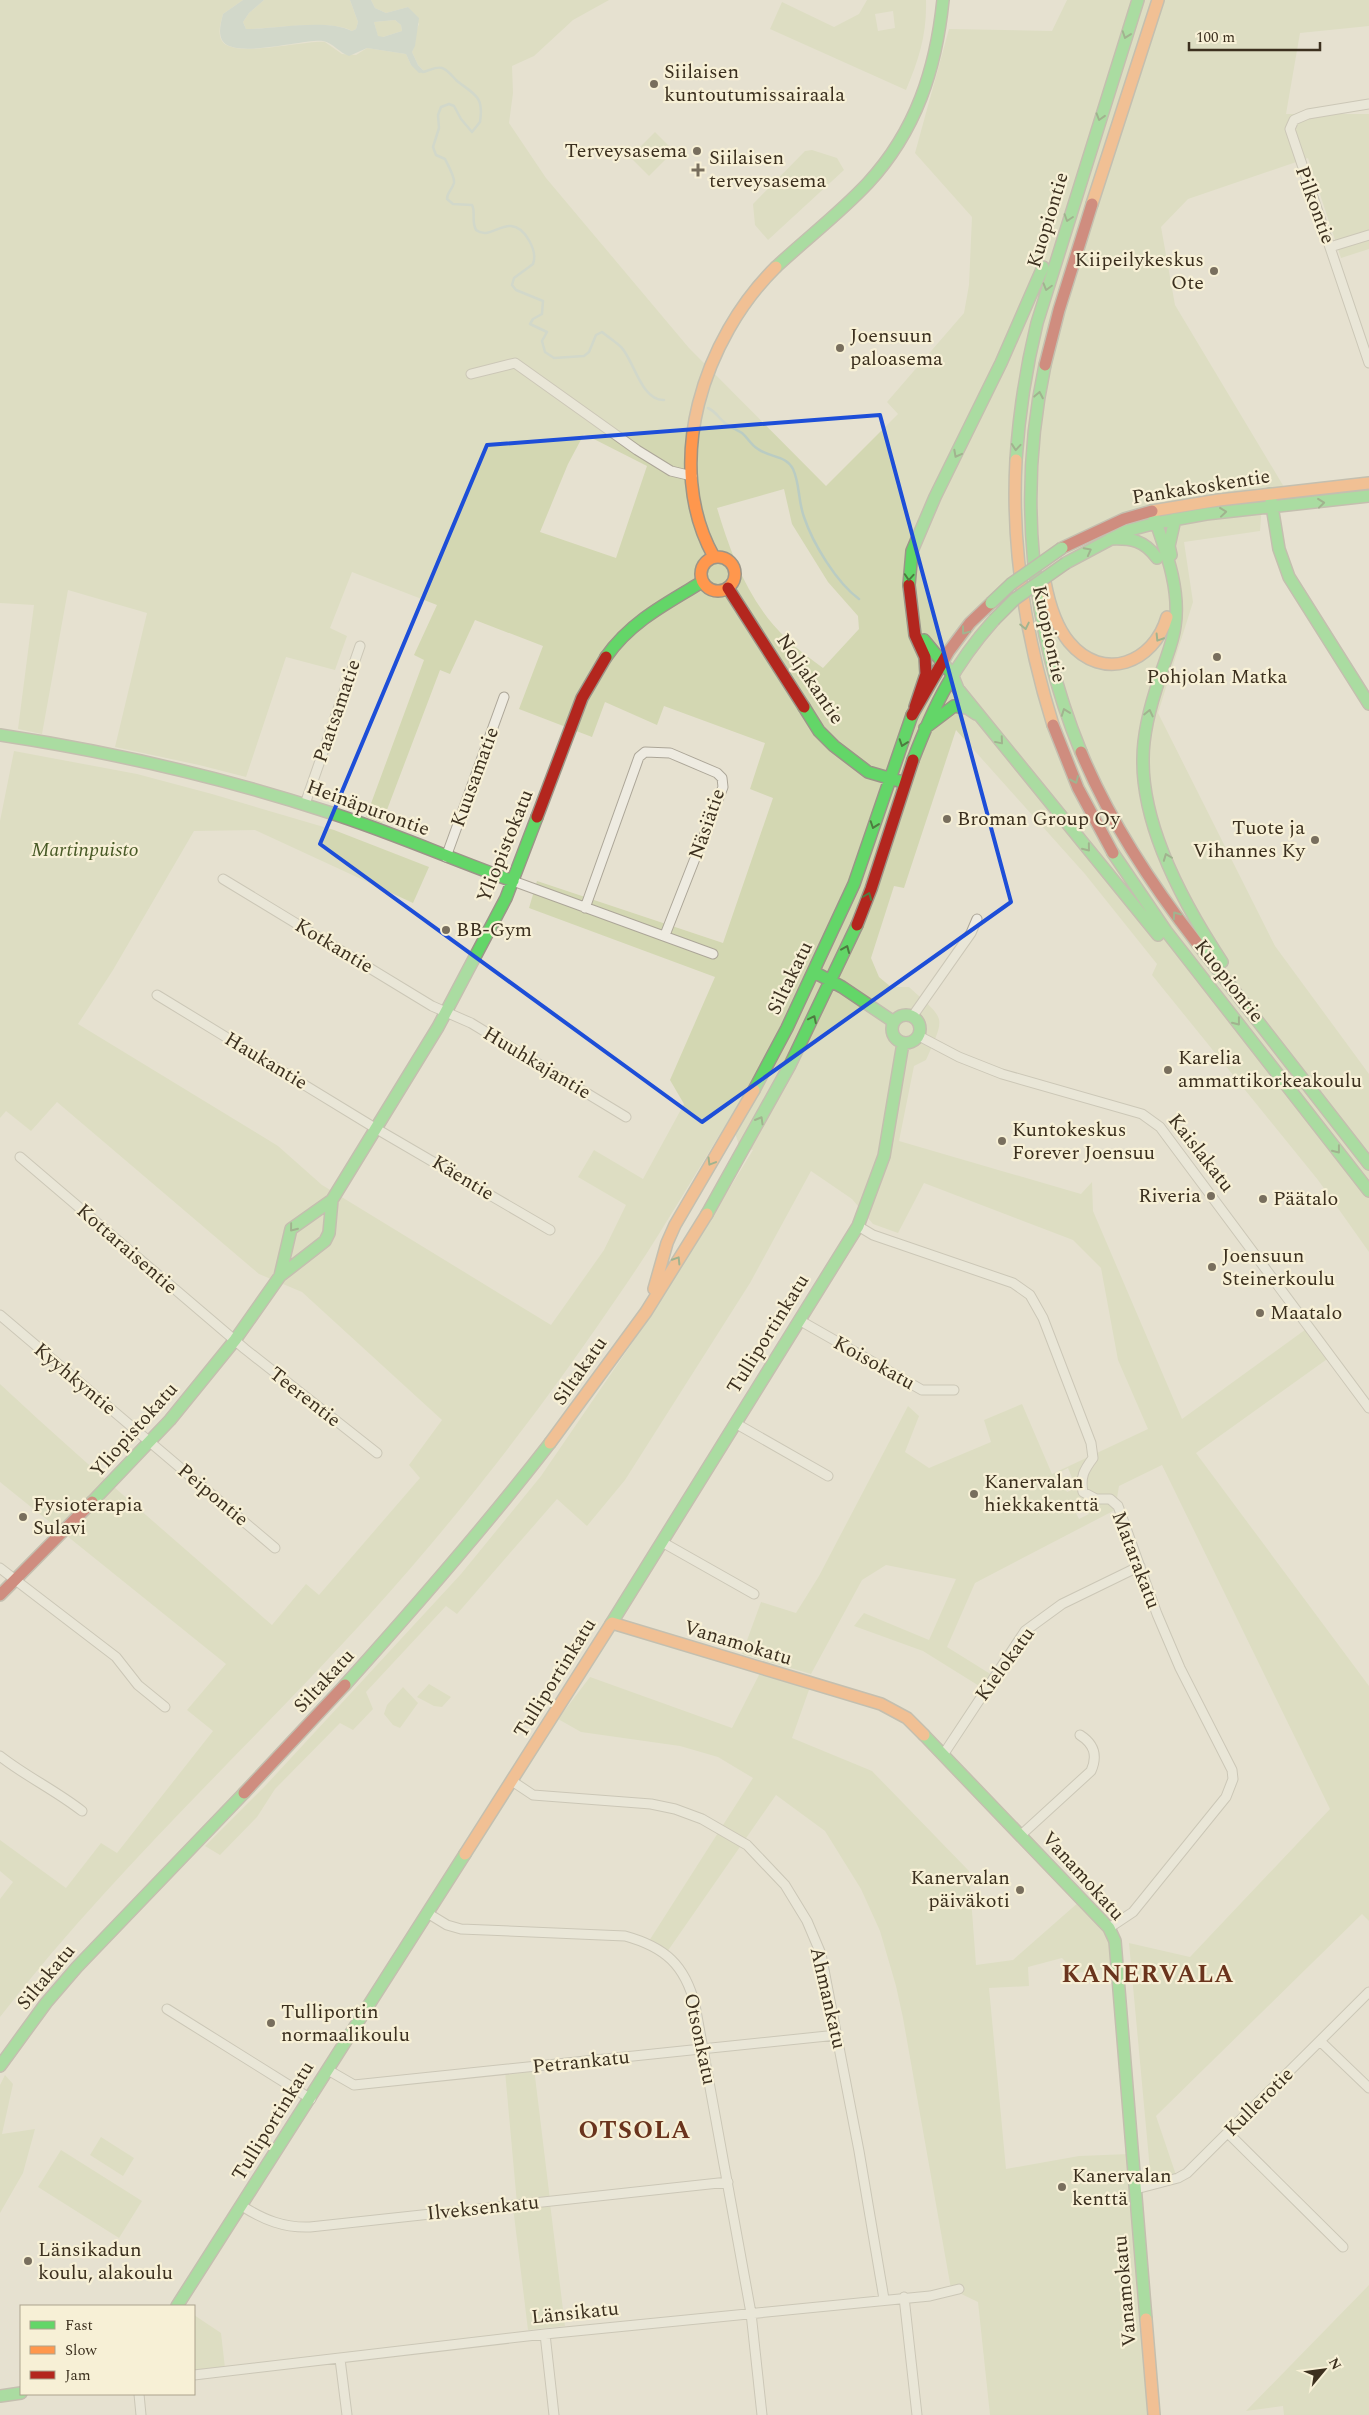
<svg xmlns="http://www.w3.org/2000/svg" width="1369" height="2415" font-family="Spectral,serif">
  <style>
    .green { fill: #d3d7b2; fill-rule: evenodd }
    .water { fill: #baccc3; fill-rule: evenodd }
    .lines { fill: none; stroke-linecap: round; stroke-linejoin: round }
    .stream { stroke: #baccc3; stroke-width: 2.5 }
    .street-casing { stroke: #aca698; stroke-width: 11 }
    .fast-casing { stroke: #9b9588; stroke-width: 14 }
    .slow-casing { stroke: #9b9588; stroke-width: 14 }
    .jam-casing { stroke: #9b9588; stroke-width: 14 }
    .street { stroke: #eeebe1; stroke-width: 9 }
    .fast { stroke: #63d668; stroke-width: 11 }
    .slow { stroke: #ff974d; stroke-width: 11 }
    .jam { stroke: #b3261e; stroke-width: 11 }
    .fast-bridge-casing { stroke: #918b7f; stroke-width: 14; stroke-linecap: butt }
    .fast-bridge { stroke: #63d668; stroke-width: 11 }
    .oneway { stroke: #4e7b40 }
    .marked { fill: none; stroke: #1d4ed8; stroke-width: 4; stroke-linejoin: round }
    .poi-dot { fill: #786e5d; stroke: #f7f0d6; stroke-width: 2 }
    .labels { text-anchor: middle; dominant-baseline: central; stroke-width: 4.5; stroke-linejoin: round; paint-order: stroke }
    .poi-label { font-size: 20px; fill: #3c301f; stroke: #f7f0d6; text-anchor: start }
    .street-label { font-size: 20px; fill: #3c301f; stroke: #f7f0d6 }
    .park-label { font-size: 20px; font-style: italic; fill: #475925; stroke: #f7f0d6 }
    .district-label { font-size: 25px; font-weight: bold; letter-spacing: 1px; fill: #6a341d; stroke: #f7f0d6 }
  </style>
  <rect width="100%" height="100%" fill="#e6e1d0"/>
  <!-- green -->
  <path class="green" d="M0,0H243L223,14C221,23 217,32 222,41C233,59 305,40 325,42L342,54L356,55L367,48L406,54L411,65L425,72L418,65L412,52C417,42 414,33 419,24L408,7L386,13L375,8L371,0H609L573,20L534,56L512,66L513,93L509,123L546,178L689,348L826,486L898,414L887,402L964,313L969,285L972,217L915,153L949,29L1052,31L1067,0H1369V26L1300,33L1286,114H1369V249L1341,258L1308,158L1188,199L1161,227L1175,305L1284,487L1263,489L1260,531L1184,542L1193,602L1158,713L1275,946L1369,1074V1252L1318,1180L1152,975L1157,964L1085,874L956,730L904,888L894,886L871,958L879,977L891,987H909C946,1021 946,1014 926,1060L914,1066L899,1141L1081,1194L1092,1182L1093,1211L1182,1419L1309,1327L1330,1357L1196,1453L1369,1686V1921L1362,1914L1156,2116L1176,2175L1151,2181L1129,1943L1190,1957L1330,1809L1162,1465L1119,1486L1115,1510L975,1583L947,1647L992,1675L984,1689L923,1651L854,1626L864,1613L929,1640L956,1579L886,1565L862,1580L811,1674L742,1654L761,1602L796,1613L819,1576L908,1406L919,1416L905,1452L929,1468L991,1442L984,1420L1022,1404L1052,1474L1148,1429L1118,1360L1101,1268L1073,1240L924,1183L898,1233L873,1224L852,1199L811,1171L750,1283L625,1480L587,1526L557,1499L457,1614L446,1606L366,1692L373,1709L353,1730L340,1723L275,1789L257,1817L220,1855L205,1846L266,1785L461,1574L541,1476L656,1308L753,1150L740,1148L730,1118C695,1174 662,1232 625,1286C565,1375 501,1461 432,1543C295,1707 131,1847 0,2017V1899L13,1882L0,1871V1840L66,1888L101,1843L117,1853L213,1731L187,1710L226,1664L0,1482V1384C89,1467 181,1545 272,1625L306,1584L319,1595L420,1478L409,1465L442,1420L302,1292L259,1274L57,1102L31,1131L6,1111L0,1118V821L14,751L137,774L212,794L334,830L429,867L413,903L255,830L194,831L113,970L78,1024L278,1146L322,1185L551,1325L604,1250L626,1205L578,1177L594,1150L643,1179L684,1104L670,1080L715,977L529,908L537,881L723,943L773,798L750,789L765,743L664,706L657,725L605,702L592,737L519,709L543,646L475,620L450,674L440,670L382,823L366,817L424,660L414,655L437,605L352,572L330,628L347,636L335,670L286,657L246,777L199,765L115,747L147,613L68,590L42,734L18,729L34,605L0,603ZM584,434L647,466L616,558L540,532L568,464ZM784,489L792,524L828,582L858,616L859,629L823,668C811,659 798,650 787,639C750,605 731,555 717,508ZM1068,1468L1076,1488L1067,1492L1058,1473ZM1081,1498L1089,1514L1079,1519L1071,1503Z
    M264,0H350L358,22L356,29L352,31C329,19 274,29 246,29L243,22L249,13Z
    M867,0H926C927,34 919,59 906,90L770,29L782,2L834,27L859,14ZM893,11L895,28L878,31L875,14Z
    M395,20L401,25L402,31L383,37H378L374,22Z
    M655,132L674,151L649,176L630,157Z
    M812,150L837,158L844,170L768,240L755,225L753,204L805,151Z
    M760,1673L810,1687L792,1738L872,1771L969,1871L976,1965L1013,1960L1080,1901C1106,1927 1109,1931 1114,1968L1076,1973L1062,1958L1028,1967L1029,1986L989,1988L1006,2169L1079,2156L1129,2154L1149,2415H990L978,2302L951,2289L903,2018L896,1986L880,1931L861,1889L825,1831L776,1795L667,1952L649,1941L753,1778L718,1757L680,1746L581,1732L558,1719L590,1677L732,1728Z
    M429,1684L451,1697L442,1707L434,1706L417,1697Z
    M403,1687L418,1703L400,1728L393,1725L384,1714L387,1705Z
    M534,2068L550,2200L517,2204L505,2071Z
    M5,2075L13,2084L2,2134L35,2129L23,2173L0,2213V2085Z
    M101,2137L134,2158L123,2176L90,2155Z
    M61,2150L142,2201L119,2238L38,2187Z
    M550,2203L565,2326L528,2330L513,2207Z
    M1369,2285V2415H1284L1283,2406L1246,2411Z
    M194,2315L221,2333L225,2368L194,2370Z"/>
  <!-- water -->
  <path class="water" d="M243,0H264L249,13L243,22L246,29C276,29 326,18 352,31L356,29L358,22L350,0H371L375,8L386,13L408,7L419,18L415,46L412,52L418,65L425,72L419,73L411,65L406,54L367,48L349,56C340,53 333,43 323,41C302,39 233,60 222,40C218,32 221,23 223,14ZM395,20L401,25L402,31L383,37L378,36L374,22Z"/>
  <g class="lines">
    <!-- stream -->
    <path class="stream" d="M423,72C429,71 436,66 442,68C448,70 453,77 457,81C475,95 484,96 480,122L472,132L461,119L454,106L449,104L441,107L438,115L439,128L433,147L436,155L445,159C448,165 455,177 454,183C452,190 447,192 447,199L453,204L472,205C476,212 471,221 476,230C488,239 498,225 511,226C525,227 538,251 533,264L514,278L512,285L516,290L543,301L542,314L533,319L530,324L547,332L542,341L545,352L554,358L584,356L589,352L596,335L602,332C608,337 616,342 621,347C634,360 641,401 664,400
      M708,408C717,412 718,418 725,423C730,427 736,429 742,433C748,438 751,445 758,449C770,458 786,455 793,469C800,484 798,501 804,517C813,544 837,583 859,599"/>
    <defs>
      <path id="street" d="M1369,104L1308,114L1294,120L1290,129L1369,363
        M1330,247L1369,235
        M471,374L515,363L637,450L671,471L692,476
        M305,804L360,646
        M446,857L504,697
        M223,879L432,1006L471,1023L626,1117
        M513,881L713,954
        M585,908L639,757L645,752L670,753L717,773L722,778L723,787L665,935
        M157,995L375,1128L550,1230
        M912,1017L971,933L977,919
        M919,1036L959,1057L1002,1074L1142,1114L1160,1127L1369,1408
        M20,1157L245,1349L377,1453
        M858,1226L873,1235L1013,1283L1030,1295L1043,1318L1091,1443L1093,1458C1084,1470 1080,1477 1083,1492L1096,1499H1110L1118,1506L1157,1614L1180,1668L1232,1770L1233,1779L1226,1797L1133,1912L1109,1928
        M0,1315L275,1548
        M799,1320L922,1390H954
        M735,1423L828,1476
        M662,1542L754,1594
        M0,1568L116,1657L138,1685L165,1707
        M943,1755L1025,1631L1062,1604L1140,1566
        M0,1756C27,1777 55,1790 82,1811
        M512,1781L533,1795L651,1804L675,1809L702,1819L747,1845L785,1885L807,1921L821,1954L859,2151L884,2299
        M1021,1835L1091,1771C1098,1755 1094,1744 1080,1735
        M429,1914L447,1925L461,1929L625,1936C665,1947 685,1965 695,2005L751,2313L762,2415
        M167,2009L311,2099
        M1320,2041L1369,2088
        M328,2070L354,2085L837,2035
        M1228,2133L1343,2247
        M1136,2189L1178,2178L1187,2173L1369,1992
        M242,2206C264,2220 284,2228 310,2227L728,2182
        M904,2297L917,2415
        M545,2334L554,2415
        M340,2359L347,2415
        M194,2375L545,2334L930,2296L959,2289
        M139,2394L141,2415"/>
      <path id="fast" d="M776,267C806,239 840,213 868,183C916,131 936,69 943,0
        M1045,365C1017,495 1031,630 1081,752
        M1016,460C1019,414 1026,368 1037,323L1138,0
        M1270,494L1279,549L1289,577L1369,704
        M1152,511C1164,547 1181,587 1175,626C1173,643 1165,660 1160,677C1151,703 1143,731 1143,759C1142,828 1185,906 1222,962
        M1156,523L1206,514L1369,496
        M1110,539C1131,538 1144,540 1157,558
        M1171,555L1169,546L1175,519
        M1066,563L1126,531L1156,523
        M909,585L912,551L935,497L1001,363L1043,267
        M924,640L952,674L958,689L1158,935
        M606,657C630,622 667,603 702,582
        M804,707L819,731L834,746L868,772L899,781
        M925,728L954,706L967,708L976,714
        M0,735C112,752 221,777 328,812C391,832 451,859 513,881
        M913,760C934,705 954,665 994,620
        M1113,853L1166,931L1369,1191
        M1197,943L1369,1164
        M814,972L842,987L894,1022
        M892 1029a14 14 0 1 1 28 0a14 14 0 1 1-28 0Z
        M754,1090L787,1028L854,884L912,715
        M707,1214L790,1065L857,925
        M280,1276L291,1229L332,1200L438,1027L506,898L537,817
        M92,1502L170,1420L235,1340L280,1276L325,1241L329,1233L332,1200
        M611,1624L858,1226L884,1156L903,1043
        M345,1685C416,1606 485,1527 550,1443
        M924,1735L1109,1928L1115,1941L1146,2319
        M0,2066L46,2003L77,1967L244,1793
        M177,2306L465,1854
        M0,2396L21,2393"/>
      <path id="slow" d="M1092,204L1158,0
        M1016,460C1011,551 1026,638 1053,725
        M1152,511L1219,500L1369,483
        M701 574a17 17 0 1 1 34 0a17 17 0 1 1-34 0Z
        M714,557C662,464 704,338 776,267
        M1045,582C1049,603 1055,625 1069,642C1103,683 1154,663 1167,617
        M654,1289L667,1243L675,1225L754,1090
        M550,1443L646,1312L707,1214
        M612,1623L881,1704L907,1718L924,1735
        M465,1854L611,1624
        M1146,2319L1154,2415"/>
      <path id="jam" d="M1045,365L1059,310L1092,204
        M1062,548L1124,519L1152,511
        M909,585L915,635L925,657L926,674L915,707
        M728,588L804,707
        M912,715L949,651L970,623L991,603
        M1053,725L1078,788L1113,853
        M1081,752C1110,822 1151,884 1197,943
        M537,817L582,698L606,657
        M857,925L871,889L913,760
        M0,1595L92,1502
        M244,1793L345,1685"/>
    </defs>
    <!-- street casing -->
    <use href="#street" class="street-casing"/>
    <!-- fast casing -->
    <use href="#fast" class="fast-casing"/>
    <!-- slow casing -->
    <use href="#slow" class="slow-casing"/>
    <!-- jam casing -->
    <use href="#jam" class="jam-casing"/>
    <!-- street -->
    <use href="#street" class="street"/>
    <!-- fast -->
    <use href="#fast" class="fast"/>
    <!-- slow -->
    <use href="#slow" class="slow"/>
    <!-- jam -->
    <use href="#jam" class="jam"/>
    <defs>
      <path id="fast-bridge" d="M991,603L1011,584L1062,548
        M994,620L1015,599L1066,563"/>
    </defs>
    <!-- fast-bridge casing -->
    <use href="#fast-bridge" class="fast-bridge-casing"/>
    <!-- fast-bridge -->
    <use href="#fast-bridge" class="fast-bridge"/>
  </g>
  <!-- one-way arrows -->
  <defs><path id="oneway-chevron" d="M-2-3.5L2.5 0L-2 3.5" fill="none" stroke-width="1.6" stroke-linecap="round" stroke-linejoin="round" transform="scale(1.25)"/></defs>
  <g class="oneway">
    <use href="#oneway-chevron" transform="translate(1126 35) rotate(109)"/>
    <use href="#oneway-chevron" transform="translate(1100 117) rotate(107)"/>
    <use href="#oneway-chevron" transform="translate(1068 218) rotate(108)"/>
    <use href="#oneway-chevron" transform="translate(1047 287) rotate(106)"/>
    <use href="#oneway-chevron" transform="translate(1039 395) rotate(-79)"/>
    <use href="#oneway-chevron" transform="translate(1016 447) rotate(95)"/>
    <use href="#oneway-chevron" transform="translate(957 454) rotate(118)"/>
    <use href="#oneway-chevron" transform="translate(1321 503) rotate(-6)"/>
    <use href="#oneway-chevron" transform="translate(1223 512) rotate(-6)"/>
    <use href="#oneway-chevron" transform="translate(1088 551) rotate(-28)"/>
    <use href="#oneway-chevron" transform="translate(909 577) rotate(94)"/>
    <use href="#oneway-chevron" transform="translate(1025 626) rotate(78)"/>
    <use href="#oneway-chevron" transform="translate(965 631) rotate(127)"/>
    <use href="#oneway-chevron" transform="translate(1159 638) rotate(122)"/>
    <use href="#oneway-chevron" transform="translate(1065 712) rotate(-110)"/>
    <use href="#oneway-chevron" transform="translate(1149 713) rotate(-77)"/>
    <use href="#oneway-chevron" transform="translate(1000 741) rotate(50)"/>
    <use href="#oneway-chevron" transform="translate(903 743) rotate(109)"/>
    <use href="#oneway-chevron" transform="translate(1075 780) rotate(66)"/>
    <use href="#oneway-chevron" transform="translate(874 825) rotate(109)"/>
    <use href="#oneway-chevron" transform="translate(1087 848) rotate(51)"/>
    <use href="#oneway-chevron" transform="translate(1167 857) rotate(-111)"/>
    <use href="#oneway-chevron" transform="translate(868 896) rotate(-69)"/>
    <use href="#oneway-chevron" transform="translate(1176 915) rotate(-125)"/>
    <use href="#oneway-chevron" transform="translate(846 949) rotate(-67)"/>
    <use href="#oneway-chevron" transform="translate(813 1019) rotate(-64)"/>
    <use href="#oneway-chevron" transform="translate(1237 1022) rotate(52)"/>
    <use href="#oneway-chevron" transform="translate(760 1120) rotate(-60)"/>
    <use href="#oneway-chevron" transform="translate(1337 1150) rotate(52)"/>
    <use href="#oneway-chevron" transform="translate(711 1162) rotate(121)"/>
    <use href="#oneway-chevron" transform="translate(293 1228) rotate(129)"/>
    <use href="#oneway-chevron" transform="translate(677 1260) rotate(-58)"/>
  </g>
  <!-- marked area -->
  <path d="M0 0H1369V2415H0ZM880,415L1011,902L702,1122L320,844L487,445Z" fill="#e6e1d0" fill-opacity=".55" fill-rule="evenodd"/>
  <path class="marked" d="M880,415L1011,902L702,1122L320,844L487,445Z"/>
  <!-- markers -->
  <g class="poi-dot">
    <circle cx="654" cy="84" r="5"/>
    <circle cx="697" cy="151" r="5"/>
    <path d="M695.5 162.5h5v5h5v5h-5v5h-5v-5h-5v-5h5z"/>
    <circle cx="1214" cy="271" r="5"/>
    <circle cx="840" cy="348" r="5"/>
    <circle cx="1217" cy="657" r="5"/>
    <circle cx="947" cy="819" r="5"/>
    <circle cx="1315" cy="840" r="5"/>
    <circle cx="446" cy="930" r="5"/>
    <circle cx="1168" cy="1070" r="5"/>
    <circle cx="1002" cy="1141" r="5"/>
    <circle cx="1211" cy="1196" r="5"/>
    <circle cx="1263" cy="1199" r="5"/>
    <circle cx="1212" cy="1267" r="5"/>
    <circle cx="1260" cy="1313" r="5"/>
    <circle cx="974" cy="1494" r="5"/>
    <circle cx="23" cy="1517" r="5"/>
    <circle cx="1020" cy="1890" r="5"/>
    <circle cx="271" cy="2023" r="5"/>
    <circle cx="1062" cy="2187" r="5"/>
    <circle cx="28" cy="2261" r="5"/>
  </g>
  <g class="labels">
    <!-- poi labels -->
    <g class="poi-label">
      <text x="664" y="72">Siilaisen<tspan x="664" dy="23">kuntoutumissairaala</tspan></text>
      <text x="687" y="151" text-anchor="end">Terveysasema</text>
      <text x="709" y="158">Siilaisen<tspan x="709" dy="23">terveysasema</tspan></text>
      <text x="1204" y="260" text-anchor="end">Kiipeilykeskus<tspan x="1204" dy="23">Ote</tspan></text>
      <text x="850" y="336">Joensuun<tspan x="850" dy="23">paloasema</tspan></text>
      <text x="1217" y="677" text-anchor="middle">Pohjolan Matka</text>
      <text x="957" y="819">Broman Group Oy</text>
      <text x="1305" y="828" text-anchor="end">Tuote ja<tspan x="1305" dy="23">Vihannes Ky</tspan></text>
      <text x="456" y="930">BB-Gym</text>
      <text x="1178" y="1058">Karelia<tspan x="1178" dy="23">ammattikorkeakoulu</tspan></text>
      <text x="1012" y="1130">Kuntokeskus<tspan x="1012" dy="23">Forever Joensuu</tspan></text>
      <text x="1201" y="1196" text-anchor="end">Riveria</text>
      <text x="1273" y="1199">Päätalo</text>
      <text x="1222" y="1256">Joensuun<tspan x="1222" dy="23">Steinerkoulu</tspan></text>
      <text x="1270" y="1313">Maatalo</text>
      <text x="984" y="1482">Kanervalan<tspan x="984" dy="23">hiekkakenttä</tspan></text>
      <text x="33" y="1505">Fysioterapia<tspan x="33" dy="23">Sulavi</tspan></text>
      <text x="1010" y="1878" text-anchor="end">Kanervalan<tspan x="1010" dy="23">päiväkoti</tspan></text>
      <text x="281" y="2012">Tulliportin<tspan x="281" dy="23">normaalikoulu</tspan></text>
      <text x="1072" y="2176">Kanervalan<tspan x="1072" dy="23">kenttä</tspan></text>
      <text x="38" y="2250">Länsikadun<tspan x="38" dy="23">koulu, alakoulu</tspan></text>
    </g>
    <!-- street labels -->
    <g class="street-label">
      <text transform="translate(1315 205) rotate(70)">Pilkontie</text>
      <text transform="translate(1048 220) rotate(-73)">Kuopiontie</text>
      <text transform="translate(1201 487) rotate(-9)">Pankakoskentie</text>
      <text transform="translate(1049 634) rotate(78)">Kuopiontie</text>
      <text transform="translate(810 679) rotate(56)">Noljakantie</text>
      <text transform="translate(337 711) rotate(-71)">Paatsamatie</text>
      <text transform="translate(475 777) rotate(-70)">Kuusamatie</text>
      <text transform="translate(368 808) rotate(20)">Heinäpurontie</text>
      <text transform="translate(707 824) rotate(-71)">Näsiätie</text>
      <text transform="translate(505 846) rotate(-68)">Yliopistokatu</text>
      <text transform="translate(334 946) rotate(31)">Kotkantie</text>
      <text transform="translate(790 978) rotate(-64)">Siltakatu</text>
      <text transform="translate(1229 981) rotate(52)">Kuopiontie</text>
      <text transform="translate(266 1061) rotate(31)">Haukantie</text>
      <text transform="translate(537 1063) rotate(31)">Huuhkajantie</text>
      <text transform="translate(1201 1153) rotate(52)">Kaislakatu</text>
      <text transform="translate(463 1178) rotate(31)">Käentie</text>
      <text transform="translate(127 1249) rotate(41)">Kottaraisentie</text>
      <text transform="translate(768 1334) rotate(-58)">Tulliportinkatu</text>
      <text transform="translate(874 1363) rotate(29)">Koisokatu</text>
      <text transform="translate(580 1371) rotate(-55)">Siltakatu</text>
      <text transform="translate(75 1379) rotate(40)">Kyyhkyntie</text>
      <text transform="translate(305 1397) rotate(38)">Teerentie</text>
      <text transform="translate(134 1430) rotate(-48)">Yliopistokatu</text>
      <text transform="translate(213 1495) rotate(40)">Peipontie</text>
      <text transform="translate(1136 1560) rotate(69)">Matarakatu</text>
      <text transform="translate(738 1643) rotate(17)">Vanamokatu</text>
      <text transform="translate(1005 1664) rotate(-54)">Kielokatu</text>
      <text transform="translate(555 1678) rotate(-58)">Tulliportinkatu</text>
      <text transform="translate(324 1681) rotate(-47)">Siltakatu</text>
      <text transform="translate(1083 1876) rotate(48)">Vanamokatu</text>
      <text transform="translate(46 1977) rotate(-50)">Siltakatu</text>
      <text transform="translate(828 1998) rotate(77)">Ahmankatu</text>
      <text transform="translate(700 2039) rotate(78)">Otsonkatu</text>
      <text transform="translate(581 2062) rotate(-6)">Petrankatu</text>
      <text transform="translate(1259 2102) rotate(-45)">Kullerotie</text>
      <text transform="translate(273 2121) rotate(-58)">Tulliportinkatu</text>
      <text transform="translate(483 2208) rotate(-6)">Ilveksenkatu</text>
      <text transform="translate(1125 2291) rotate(-95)">Vanamokatu</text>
      <text transform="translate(575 2313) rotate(-6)">Länsikatu</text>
    </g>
    <!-- park labels -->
    <g class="park-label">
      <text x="85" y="850">Martinpuisto</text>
    </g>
    <!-- district labels -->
    <g class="district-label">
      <text x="1148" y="1975">KANERVALA</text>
      <text x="635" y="2131">OTSOLA</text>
    </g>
  </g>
  <!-- legend -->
  <rect x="20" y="2305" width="175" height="90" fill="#f7f0d6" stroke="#aca38d"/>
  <rect x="30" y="2321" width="25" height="8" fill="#63d668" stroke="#aca38d"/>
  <text x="65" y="2330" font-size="15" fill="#3c301f">Fast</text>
  <rect x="30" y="2346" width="25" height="8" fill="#ff974d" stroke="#aca38d"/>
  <text x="65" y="2355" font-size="15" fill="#3c301f">Slow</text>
  <rect x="30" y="2371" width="25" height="8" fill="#b3261e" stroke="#aca38d"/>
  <text x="65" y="2380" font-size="15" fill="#3c301f">Jam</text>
  <!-- north arrow -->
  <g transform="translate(1324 2370) rotate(61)" stroke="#f7f0d6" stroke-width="4" paint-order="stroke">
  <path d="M0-4L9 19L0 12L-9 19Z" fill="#3c301f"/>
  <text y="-8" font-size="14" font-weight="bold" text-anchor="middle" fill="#3c301f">N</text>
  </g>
  <!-- scale -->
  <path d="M1189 42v8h131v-8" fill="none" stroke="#3c301f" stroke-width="2.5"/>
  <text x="1196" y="42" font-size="15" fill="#3c301f" stroke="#f7f0d6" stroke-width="4" paint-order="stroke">100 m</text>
</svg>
